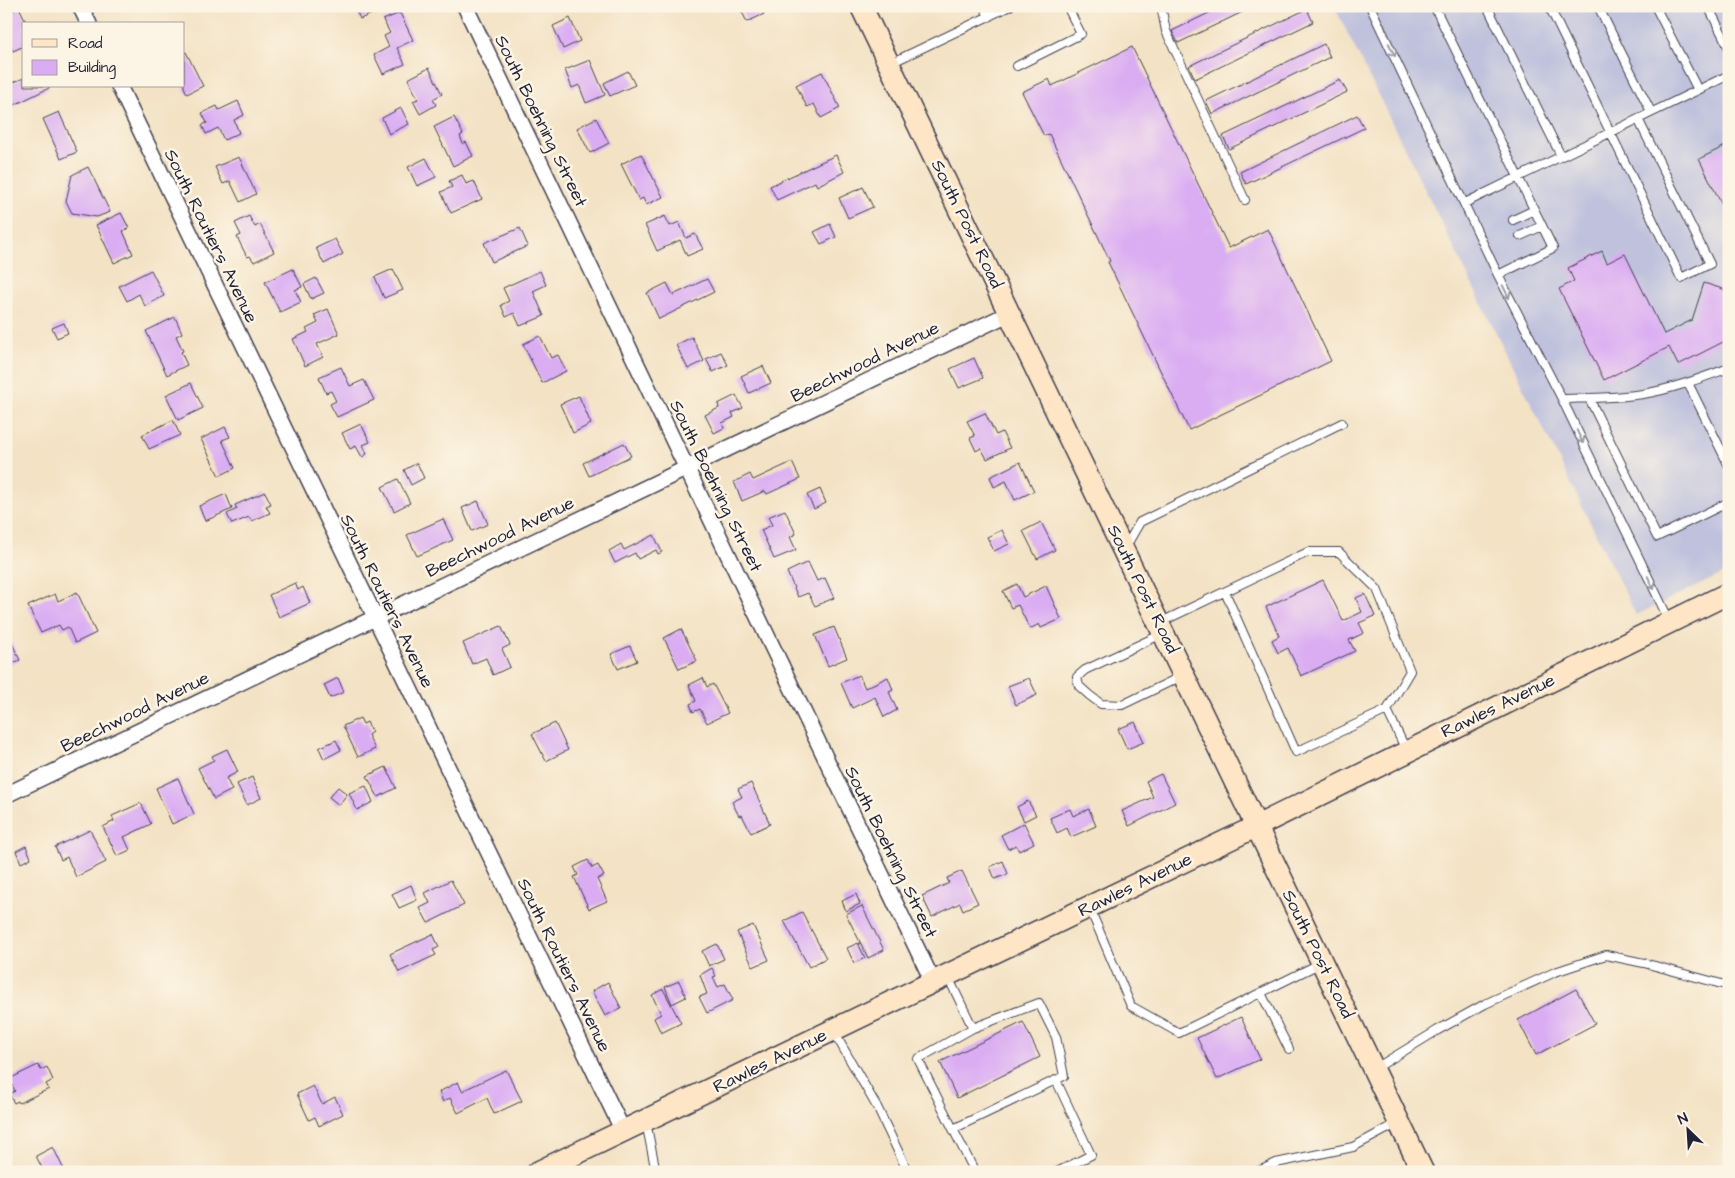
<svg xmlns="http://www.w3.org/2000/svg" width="1735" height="1178" font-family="'Architects Daughter',sans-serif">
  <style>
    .industrial { fill: #c0c2dd }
    .building { fill: #daadf3 }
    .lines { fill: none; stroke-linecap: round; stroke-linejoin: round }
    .lane-casing { stroke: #413f50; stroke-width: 10 }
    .street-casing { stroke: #413f50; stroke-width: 18 }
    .secondary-casing { stroke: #413f50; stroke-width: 24 }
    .lane { stroke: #fff; stroke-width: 8 }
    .street { stroke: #fff; stroke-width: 15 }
    .secondary { stroke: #fde5c5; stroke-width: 21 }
    .oneway { stroke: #9c9ca7 }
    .labels { text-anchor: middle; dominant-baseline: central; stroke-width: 5; stroke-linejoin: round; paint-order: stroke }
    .street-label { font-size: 18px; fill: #22223b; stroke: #fcf5e5 }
  </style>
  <rect width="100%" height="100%" fill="#fcf5e5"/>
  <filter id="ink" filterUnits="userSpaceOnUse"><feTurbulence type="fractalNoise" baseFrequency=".02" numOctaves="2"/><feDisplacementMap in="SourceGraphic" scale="10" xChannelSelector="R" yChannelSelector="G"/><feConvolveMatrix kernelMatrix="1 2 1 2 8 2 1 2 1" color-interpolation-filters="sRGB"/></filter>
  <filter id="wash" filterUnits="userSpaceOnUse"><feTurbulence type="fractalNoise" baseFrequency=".0096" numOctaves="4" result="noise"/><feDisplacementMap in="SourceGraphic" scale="20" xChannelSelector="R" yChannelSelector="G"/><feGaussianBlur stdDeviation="1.12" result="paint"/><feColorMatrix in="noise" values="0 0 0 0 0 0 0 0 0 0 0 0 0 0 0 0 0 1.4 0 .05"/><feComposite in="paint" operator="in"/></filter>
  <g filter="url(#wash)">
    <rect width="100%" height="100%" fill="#f3e2c4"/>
    <!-- industrial -->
    <path class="industrial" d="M1334,6H1729V571L1636,615Z"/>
    <g id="blocks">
      <!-- building -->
      <path class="building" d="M354,6H379L381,10L360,19Z
        M739,6H760L764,14L747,22Z
        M1223,6H1255L1178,43L1172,31Z
        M19,7L27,24H24V46L13,51L6,39V14Z
        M1307,9L1313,22L1195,79L1189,66Z
        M400,13L413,40L397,48L405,64L383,74L374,55L389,47L384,36L390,33L383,20Z
        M570,18L580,41L563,49L553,26Z
        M1324,44L1330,57L1212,114L1206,101Z
        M1132,47L1229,248L1268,229L1331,361L1189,430L1108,262L1110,261L1049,134L1044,136L1022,92L1049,79L1052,86Z
        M186,52L203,86L187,94L184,87V53Z
        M590,60L605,95L586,103L579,85L572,88L565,70Z
        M429,68L442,94L433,99L436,105L420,114L413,101L418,99L408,79Z
        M628,71L635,85L610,96L604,83Z
        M822,72L840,108L821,118L814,104L807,107L796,85Z
        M24,78V86H49V88L6,109V85Z
        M1340,80L1347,92L1229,149L1223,136Z
        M238,101L244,115L234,120L239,133L224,140L218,128L206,134L202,125L207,123L202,113L217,106L219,110Z
        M401,108L409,124L389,134L382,118Z
        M59,112L77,152L61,159L43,119Z
        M1357,115L1364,128L1246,184L1240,172Z
        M454,117L463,134L460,136L463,144L466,142L473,156L453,166L434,127Z
        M596,118L609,143L590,153L577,128Z
        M1729,144V219L1699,159Z
        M641,154L663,197L646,205L643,198L639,200L621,164Z
        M836,155L844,172L817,186L815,182L777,200L770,186Z
        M239,157L256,194L240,202L230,181L223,184L215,167Z
        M426,158L436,177L417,186L408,167Z
        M88,167L110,212L97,217L72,213L66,201L72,175Z
        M462,175L466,184L474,181L482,199L451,213L441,192L452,187L449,181Z
        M863,187L873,207L848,218L839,198Z
        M121,213L129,228L123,231L133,254L114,263L96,225Z
        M249,216L255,227L260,224L274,252L254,262L250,256L247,257L237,237L241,235L235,223Z
        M665,216L670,226L679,222L686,238L695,234L703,249L687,256L680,240L657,251L645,225Z
        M830,224L836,237L821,244L814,232Z
        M520,228L528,246L492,262L484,243Z
        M335,239L343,254L324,264L316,248Z
        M1602,251L1607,263L1625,254L1664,334L1692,320L1704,283L1729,291V344L1723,342L1678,365L1669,347L1604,380L1559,289L1574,281L1568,268Z
        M293,269L302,287L295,290L301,302L280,312L265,282Z
        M393,269L403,290L384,298L375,277Z
        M151,270L164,296L145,306L139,294L127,301L119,286Z
        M540,271L546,285L533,291L544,316L520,326L514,313L506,317L501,305L509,301L503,288Z
        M316,278L324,293L311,299L304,284Z
        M707,279L714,292L659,319L647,293L667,283L673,295Z
        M328,309L339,334L317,344L323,357L305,366L293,339L308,332L306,329L318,323L314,315Z
        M175,317L182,333L176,336L183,351L181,352L187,365L167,375L146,331Z
        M64,323L68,333L57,338L52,328Z
        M540,336L551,358L558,355L566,371L542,383L523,344Z
        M692,337L704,361L688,369L676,345Z
        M721,352L728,365L713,372L706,359Z
        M974,358L983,378L959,388L950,369Z
        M763,366L771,383L749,393L741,376Z
        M341,367L350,386L364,380L374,400L337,417L330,404L336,401L331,391L326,393L319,377Z
        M191,383L203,408L178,420L166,395Z
        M736,395L743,408L732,413L734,417L722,423L724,428L714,433L705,415L719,408L718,404Z
        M579,396L591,424L573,433L560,404Z
        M985,413L996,435L1002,432L1010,448L987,459L981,448L976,451L970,438L975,436L967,421Z
        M173,420L180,435L149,449L142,435Z
        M361,424L370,442L363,445L367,454L362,457L356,446L350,449L342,433Z
        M225,427L230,437L222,440L235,468L219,476L201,439Z
        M624,443L631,456L589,476L583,463Z
        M792,462L800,479L767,494L765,491L742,501L734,482L750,474L753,480Z
        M1020,462L1034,491L1015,500L1006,481L994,487L990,477Z
        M417,463L424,478L411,485L404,470Z
        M398,479L410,503L394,511L382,487Z
        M820,489L826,503L814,509L807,495Z
        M265,492L271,504L266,506L270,513L252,521L249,517L232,524L227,514L237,509L235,505Z
        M226,494L232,509L205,521L199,506Z
        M478,501L488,524L472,531L462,508Z
        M785,510L796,534L790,537L796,550L774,559L761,530L772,525L768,517Z
        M443,519L453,540L417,556L407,535Z
        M1041,522L1055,550L1037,559L1023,531Z
        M1002,530L1009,544L994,551L987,537Z
        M654,535L662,552L658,554L656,550L638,559L635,553L615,563L609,551L621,544L624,550Z
        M808,562L817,581L825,578L834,598L815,606L808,593L798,597L787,572Z
        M1323,580L1343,621L1362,612L1356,598L1365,594L1375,616L1359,623L1364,633L1349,640L1355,651L1301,676L1288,648L1278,653L1272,640L1279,636L1266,607Z
        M295,583L298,590L303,587L310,603L279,617L269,595Z
        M1017,584L1023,597L1046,586L1061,619L1041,628L1039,624L1030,629L1018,605L1011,608L1003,591Z
        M77,592L96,633L75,643L68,627L62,630L59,625L41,633L28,606L55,594L58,601Z
        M501,626L510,645L502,649L510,667L493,675L486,658L472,664L463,643Z
        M834,627L847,658L828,666L815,635Z
        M681,629L697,661L679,669L664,638Z
        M6,631L20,660L6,666Z
        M630,646L637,661L618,669L611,654Z
        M859,675L865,688L888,677L893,690L889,692L897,710L884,717L875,697L852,708L841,683Z
        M338,678L344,692L330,698L324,685Z
        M703,678L707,687L713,684L728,713L707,723L700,709L693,712L690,704L696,701L689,685Z
        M1029,678L1037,695L1016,705L1008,686Z
        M360,718L363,724L367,722L372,732L368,735L375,749L358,757L343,726Z
        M1135,722L1144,742L1127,749L1118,729Z
        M555,723L568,750L546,761L532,734Z
        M336,740L341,750L324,759L319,748Z
        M227,749L238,772L226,778L232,790L214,799L198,768L214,760L212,756Z
        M386,767L396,788L378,797L367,776Z
        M1161,774L1175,803L1129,826L1122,811L1153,797L1146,781Z
        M252,777L261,798L247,805L237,784Z
        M178,778L194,814L172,824L156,788Z
        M751,783L770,824L751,833L742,815L739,816L732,802L742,797L738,789Z
        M366,786L373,802L357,810L349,793Z
        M338,787L347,794L339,805L329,797Z
        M1028,801L1036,815L1024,821L1017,807Z
        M141,803L151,824L124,837L130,850L117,856L103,827L114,821L112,816Z
        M1070,809L1073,816L1089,809L1096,826L1071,837L1067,828L1057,833L1050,818Z
        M1024,823L1034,843L1019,851L1016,845L1008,849L1001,835Z
        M90,830L106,862L76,877L67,857L61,860L55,847Z
        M26,846L31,858L21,863L16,851Z
        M588,860L592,868L598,865L604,876L597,879L607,901L589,909L574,877L578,875L574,867Z
        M1003,861L1008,874L995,879L990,867Z
        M962,871L978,903L963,910L960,903L932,917L922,896L949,883L947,878Z
        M451,880L464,905L428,923L420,908L430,903L425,893Z
        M411,885L417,900L399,908L392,894Z
        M856,894L860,904L846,911L842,901Z
        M862,906L884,950L868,958L846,914Z
        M802,912L826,958L809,967L784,921Z
        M753,925L769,960L753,967L737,932Z
        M433,934L439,947L433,950L436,955L399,972L390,954Z
        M858,943L865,958L854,963L847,948Z
        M717,944L724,959L709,966L702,951Z
        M712,968L716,976L713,977L718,987L725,984L733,1000L707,1013L699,997L707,994L700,975Z
        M679,981L686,997L672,1004L665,987Z
        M608,982L621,1008L605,1016L592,991Z
        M663,989L681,1023L661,1033L654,1018L661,1014L652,995Z
        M1576,989L1595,1024L1536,1055L1518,1020Z
        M1241,1017L1260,1059L1217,1079L1197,1038Z
        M1023,1022L1040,1057L957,1098L940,1062Z
        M38,1065L41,1070L47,1067L53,1080L46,1084L49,1089L19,1103L18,1101L14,1103L9,1094L15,1091L9,1079Z
        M506,1070L522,1101L494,1114L487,1098L458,1113L450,1098L443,1102L439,1092L458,1082L462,1091Z
        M313,1086L322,1104L335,1097L343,1114L319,1126L315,1117L309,1120L297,1094Z
        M53,1147L65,1172H44L36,1156Z"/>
    </g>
  </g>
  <g filter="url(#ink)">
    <use href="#blocks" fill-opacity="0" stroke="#413f50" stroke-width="1"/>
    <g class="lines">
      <defs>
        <path id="lane" d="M984,6L989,17
          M1161,6L1166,31L1245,200
          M1370,6L1498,275L1562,399L1669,620
          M1434,6L1553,248L1498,275
          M1487,6L1561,156
          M1549,6L1681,278L1710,264L1638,119
          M1598,6L1651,112
          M1655,6L1698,90
          M1708,6L1729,48
          M891,63L1010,6
          M1017,66L1081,34L1067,6
          M1465,203L1729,75
          M1513,220L1534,210
          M1520,236L1542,226
          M1688,383L1729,466
          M1589,398L1657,537L1729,502
          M1562,399C1589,398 1616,398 1643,394C1673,389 1701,378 1729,368
          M1125,548L1140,522L1342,423
          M1225,592L1296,752L1387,710L1406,750
          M1159,623L1308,552H1339L1377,589L1410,671L1387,710
          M1162,634L1085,670L1077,677L1079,686L1089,695L1101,704L1122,705L1182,676
          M1090,909L1131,1006L1179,1033L1321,963
          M948,977L973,1028L918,1059L953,1129L1064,1076L1056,1037L1039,1003L973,1028
          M1261,993L1289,1049
          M834,1032L877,1107L908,1172
          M1376,1068L1438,1030L1485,1004L1555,972L1606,955L1644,963L1729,986
          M1056,1080L1091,1155L1057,1172
          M646,1122L656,1172
          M953,1129L975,1172
          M1257,1172L1276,1163L1353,1147L1398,1123"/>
        <path id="street" d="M80,6L89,24
          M465,6L933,982
          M119,86L623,1131
          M6,795L1010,313"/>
        <path id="secondary" d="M861,6L1423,1172
          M538,1172L1257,826L1729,593"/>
      </defs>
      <!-- lane casing -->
      <use href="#lane" class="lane-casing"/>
      <!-- street casing -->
      <use href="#street" class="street-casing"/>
      <!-- secondary casing -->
      <use href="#secondary" class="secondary-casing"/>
      <!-- lane -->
      <use href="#lane" class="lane"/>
      <!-- street -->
      <use href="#street" class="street"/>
      <!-- secondary -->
      <use href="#secondary" class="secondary"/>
    </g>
    <!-- one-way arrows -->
    <defs><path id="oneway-shaft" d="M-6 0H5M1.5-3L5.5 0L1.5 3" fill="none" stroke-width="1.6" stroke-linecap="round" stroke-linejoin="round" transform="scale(1.25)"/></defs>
    <g class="oneway">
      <use href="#oneway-shaft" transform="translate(1392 50) rotate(64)"/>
      <use href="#oneway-shaft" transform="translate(1506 292) rotate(63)"/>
      <use href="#oneway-shaft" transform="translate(1580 437) rotate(64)"/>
      <use href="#oneway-shaft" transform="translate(1651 583) rotate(64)"/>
    </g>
  </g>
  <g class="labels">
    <!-- street labels -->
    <g class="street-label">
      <text transform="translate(541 121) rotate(64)">South Boehning Street</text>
      <text transform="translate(967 224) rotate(64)">South Post Road</text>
      <text transform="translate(211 236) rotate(64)">South Routiers Avenue</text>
      <text transform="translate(865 362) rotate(-26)">Beechwood Avenue</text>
      <text transform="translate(716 486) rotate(64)">South Boehning Street</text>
      <text transform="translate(500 537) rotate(-26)">Beechwood Avenue</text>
      <text transform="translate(1143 589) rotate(64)">South Post Road</text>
      <text transform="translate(387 601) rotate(64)">South Routiers Avenue</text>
      <text transform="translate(1498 706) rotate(-26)">Rawles Avenue</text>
      <text transform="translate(135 712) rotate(-26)">Beechwood Avenue</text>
      <text transform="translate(891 852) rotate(64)">South Boehning Street</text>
      <text transform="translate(1135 885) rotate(-26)">Rawles Avenue</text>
      <text transform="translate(1318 954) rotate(64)">South Post Road</text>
      <text transform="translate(564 965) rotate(64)">South Routiers Avenue</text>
      <text transform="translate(770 1061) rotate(-26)">Rawles Avenue</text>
    </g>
  </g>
  <!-- margin -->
  <rect width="1735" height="1178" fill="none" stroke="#fcf5e5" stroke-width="25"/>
  <!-- legend -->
  <rect x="22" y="22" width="162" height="65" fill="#fcf5e5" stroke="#a5a1a1"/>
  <rect x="32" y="39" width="25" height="8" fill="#fde5c5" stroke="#a5a1a1"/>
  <text x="68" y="48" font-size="15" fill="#22223b">Road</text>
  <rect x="32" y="60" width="25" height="15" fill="#daadf3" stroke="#a5a1a1"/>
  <text x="68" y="72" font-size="15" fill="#22223b">Building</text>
  <!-- north arrow -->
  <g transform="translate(1688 1130) rotate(335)" stroke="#fcf5e5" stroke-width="4" paint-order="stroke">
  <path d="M0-4L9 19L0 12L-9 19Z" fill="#22223b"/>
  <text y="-8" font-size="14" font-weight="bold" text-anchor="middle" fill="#22223b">N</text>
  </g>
</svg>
